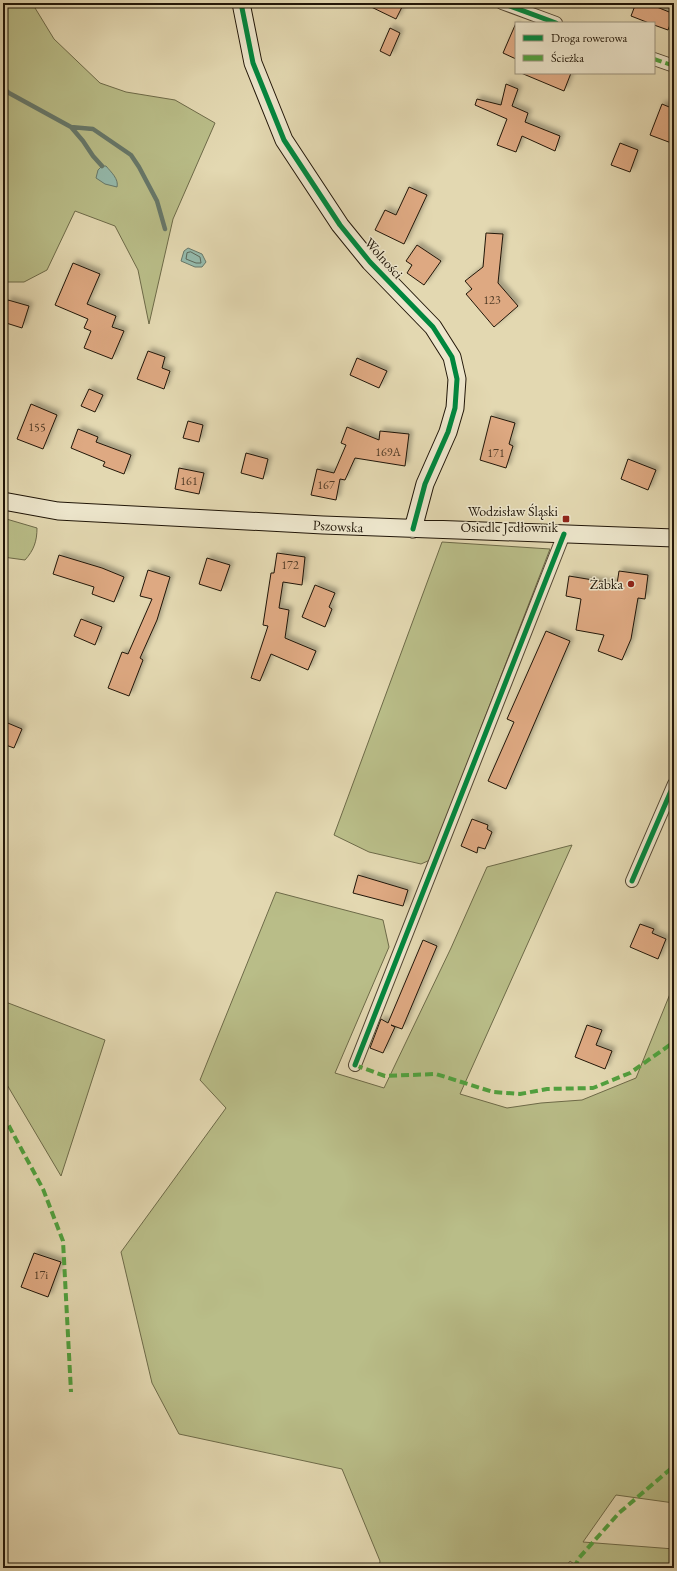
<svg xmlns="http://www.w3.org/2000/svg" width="677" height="1571" font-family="'EB Garamond',serif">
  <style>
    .green { fill: #b9bd88; stroke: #6d6a48 }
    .water { fill: #95baac; stroke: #67786a }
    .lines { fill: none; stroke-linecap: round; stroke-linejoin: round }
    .shore { stroke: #5b685a; stroke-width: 1 }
    .stream { stroke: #67786a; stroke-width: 4.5 }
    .building { fill: #dea982; stroke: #211608; filter: url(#shadow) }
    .street-casing { stroke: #524632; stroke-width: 14 }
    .secondary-casing { stroke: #211608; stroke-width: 19 }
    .street { stroke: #ede6cc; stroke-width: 12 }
    .secondary { stroke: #ede6cc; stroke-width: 17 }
    .quiet { stroke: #50a13e; stroke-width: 4; stroke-dasharray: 8 4; stroke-linecap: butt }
    .cycleway-casing { stroke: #ede6cc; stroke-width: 8 }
    .cycleway { stroke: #00873e; stroke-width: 5 }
    .poi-dot { fill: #8f2418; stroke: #ede6cc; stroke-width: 1.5 }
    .labels { text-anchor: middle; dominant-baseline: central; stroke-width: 3; stroke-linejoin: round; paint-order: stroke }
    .number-label { font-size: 12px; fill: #503b26 }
    .street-label { font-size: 14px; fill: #211608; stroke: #ede6cc }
    .poi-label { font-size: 14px; fill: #211608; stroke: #ede6cc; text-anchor: end }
  </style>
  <defs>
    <filter id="shadow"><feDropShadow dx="3.5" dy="-3.5" stdDeviation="2" flood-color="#0004"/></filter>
  </defs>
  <rect width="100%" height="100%" fill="#e3d8b1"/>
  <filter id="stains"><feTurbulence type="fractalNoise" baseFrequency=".005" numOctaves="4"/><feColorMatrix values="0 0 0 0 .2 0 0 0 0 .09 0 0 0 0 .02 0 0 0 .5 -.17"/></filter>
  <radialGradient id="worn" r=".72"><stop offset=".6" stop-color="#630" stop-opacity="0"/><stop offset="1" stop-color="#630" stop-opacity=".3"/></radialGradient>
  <!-- green -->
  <path class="green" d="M3,3H32L54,39L100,83L126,92L175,100L215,123L173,219L149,324L138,270L115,226L75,211L47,270L24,282H3Z
    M3,518L37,528C37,541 34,550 25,560L3,557Z
    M442,542L550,549L430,860L421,864L369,852L334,835Z
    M572,845L460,1094L507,1108L541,1103L582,1100L636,1078L674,984V1503L616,1495L583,1542L674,1549V1568H579L570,1561L565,1568H379L380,1561L342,1469L179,1434L152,1383L121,1252L226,1108L200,1080L276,892L383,920L389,947L335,1073L384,1088L451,948L487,867Z
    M3,1001L105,1040L61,1176L3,1078Z"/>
  <!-- water -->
  <path class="water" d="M102,166H106C111,172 119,179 117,187L105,184L96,178L98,170Z
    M188,248L202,254L206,262L202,267H195L181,261L184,251Z"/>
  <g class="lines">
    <!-- shore -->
    <path class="shore" d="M191,252L200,257L201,263H196L186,259L187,253Z"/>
    <!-- stream -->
    <path class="stream" d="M3,88L9,93L71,127L83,141L93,156L102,166
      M71,127L93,129L131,155L139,167L157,201L165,229"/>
  </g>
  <!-- building -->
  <path class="building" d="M363,3H404L396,19Z
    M636,3H647L674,14L668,30L654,25V23H649L631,16Z
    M516,23V59L503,53Z
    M390,28L400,33L390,56L380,51Z
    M521,73H571L564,91Z
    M506,84L518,89L512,106L528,113L525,122L560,136L555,151L522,136L516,152L497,145L507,119L475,105L477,99L501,105Z
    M662,104L674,109V144L650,135Z
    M620,143L638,150L630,172L611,165Z
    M409,187L427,195L404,244L375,230L385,210L396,215Z
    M486,233L503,234L498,283L518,306L494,327L466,294L472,289L465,281L483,267Z
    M417,245L441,261L424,285L407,273L412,265L406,261Z
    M73,263L100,274L87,304L116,316L112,327L124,331L112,359L84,348L91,331L84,328L88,319L55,305Z
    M8,300L29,306L22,328L3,322V317Z
    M148,351L165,357L162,368L170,371L164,389L137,379Z
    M357,358L387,371L379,388L350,375Z
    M89,389L103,395L95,412L81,406Z
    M31,404L57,415L43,449L17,439Z
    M491,416L515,423L509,444L513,446L506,468L480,460Z
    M188,421L203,425L199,442L183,438Z
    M347,427L379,440L380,431L409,434L405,466L355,458L345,480L340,479L336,500L311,495L317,469L334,473L346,445L341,443Z
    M78,429L98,437L96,442L131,455L124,474L103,466L105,462L71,448Z
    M246,453L268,459L263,479L241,473Z
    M628,459L656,470L648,490L621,479Z
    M179,468L204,473L199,494L175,489Z
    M277,553L305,557L302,585L283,582L279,608L289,610L285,638L316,651L308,670L271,654L260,681L251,678L268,626L263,625L271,573H274Z
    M59,555L102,568L124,577L114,602L92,594L94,587L53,574Z
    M207,558L230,565L221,591L199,584Z
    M148,570L170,577L157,620L140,658L143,660L129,696L108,688L122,652L128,654L152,599L140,596Z
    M619,571L648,575L645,599L638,598L631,639L622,660L598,651L604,635L576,630L581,599L566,596L569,576L617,584Z
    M315,585L335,593L329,607L332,609L325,627L302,617Z
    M81,619L102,627L95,645L74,636Z
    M546,631L570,641L506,789L488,781L514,722L507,719Z
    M3,721L22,729L14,748L3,744Z
    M472,819L488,825L487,829L492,832L485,849L478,847L477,853L461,846Z
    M358,875L408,890L403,906L353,893Z
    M640,924L654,929L652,933L666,939L658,959L630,947Z
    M423,940L437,946L402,1029L391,1025L395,1027L383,1053L370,1048L381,1019L388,1023Z
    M587,1025L602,1030L596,1045L612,1051L605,1069L575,1057Z
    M34,1253L61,1262L48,1297L21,1287Z"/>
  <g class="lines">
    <defs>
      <path id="street" d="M502,3L556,23
        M654,59L674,66
        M632,881L674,784
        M355,1065L564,534"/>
      <path id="secondary" d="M241,3L253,63L284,140L340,225L370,262L433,327L452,357L457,379L455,408L448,432L425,484L413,529
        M3,501L58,511L323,525L674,538"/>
    </defs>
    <!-- street casing -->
    <use href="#street" class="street-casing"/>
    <!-- secondary casing -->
    <use href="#secondary" class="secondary-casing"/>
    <!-- street -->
    <use href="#street" class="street"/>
    <!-- secondary -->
    <use href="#secondary" class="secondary"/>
    <!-- quiet -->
    <path class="quiet" d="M654,59L674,66
      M355,1065L385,1076L436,1074L493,1092L520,1094L547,1089L593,1088L630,1073L674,1042
      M3,1115L43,1189L63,1241L71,1392
      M3,1489H6
      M574,1568L579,1558L619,1513L674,1466"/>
    <defs>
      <path id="cycleway" d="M241,3L253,63L284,140L340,225L370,262L433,327L452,357L457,379L455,408L448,432L425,484L413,529
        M502,3L556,23
        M632,881L674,784
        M355,1065L564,534"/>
    </defs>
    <!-- cycleway casing -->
    <use href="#cycleway" class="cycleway-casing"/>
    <!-- cycleway -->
    <use href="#cycleway" class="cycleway"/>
  </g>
  <!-- markers -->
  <g class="poi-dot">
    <rect x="562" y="515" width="8" height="8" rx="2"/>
    <circle cx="631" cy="584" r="4"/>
  </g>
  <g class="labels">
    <!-- number labels -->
    <g class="number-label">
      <text x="492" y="300">123</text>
      <text x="37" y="427">155</text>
      <text x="388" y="452">169A</text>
      <text x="496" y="453">171</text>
      <text x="189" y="481">161</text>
      <text x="326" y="485">167</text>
      <text x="290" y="565">172</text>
      <text x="41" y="1275">17i</text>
    </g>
    <!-- street labels -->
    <g class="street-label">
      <text transform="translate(384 258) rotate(48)">Wolności</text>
      <text transform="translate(338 526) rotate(3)">Pszowska</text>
    </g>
    <!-- poi labels -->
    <g class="poi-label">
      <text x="558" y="511">Wodzisław Śląski<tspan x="558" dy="16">Osiedle Jedłownik</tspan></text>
      <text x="623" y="584">Żabka</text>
    </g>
  </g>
  <!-- margin -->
  <rect width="677" height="1571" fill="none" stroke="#e3d8b1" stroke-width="16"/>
  <rect x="4" y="4" width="669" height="1563" fill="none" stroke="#211608" stroke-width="2"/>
  <rect x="8" y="8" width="661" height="1555" fill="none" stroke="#211608"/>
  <!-- legend -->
  <rect x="515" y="22" width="140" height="52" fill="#ede6cc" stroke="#9b937e"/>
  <rect x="523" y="35" width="20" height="6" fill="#00873e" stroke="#9b937e"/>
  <text x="551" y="42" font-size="12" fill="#211608">Droga rowerowa</text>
  <rect x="523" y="55" width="20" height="6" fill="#50a13e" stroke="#9b937e"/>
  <text x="551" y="62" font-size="12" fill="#211608">Ścieżka</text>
  <rect width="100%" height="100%" filter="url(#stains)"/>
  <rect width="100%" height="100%" fill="url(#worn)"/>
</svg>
